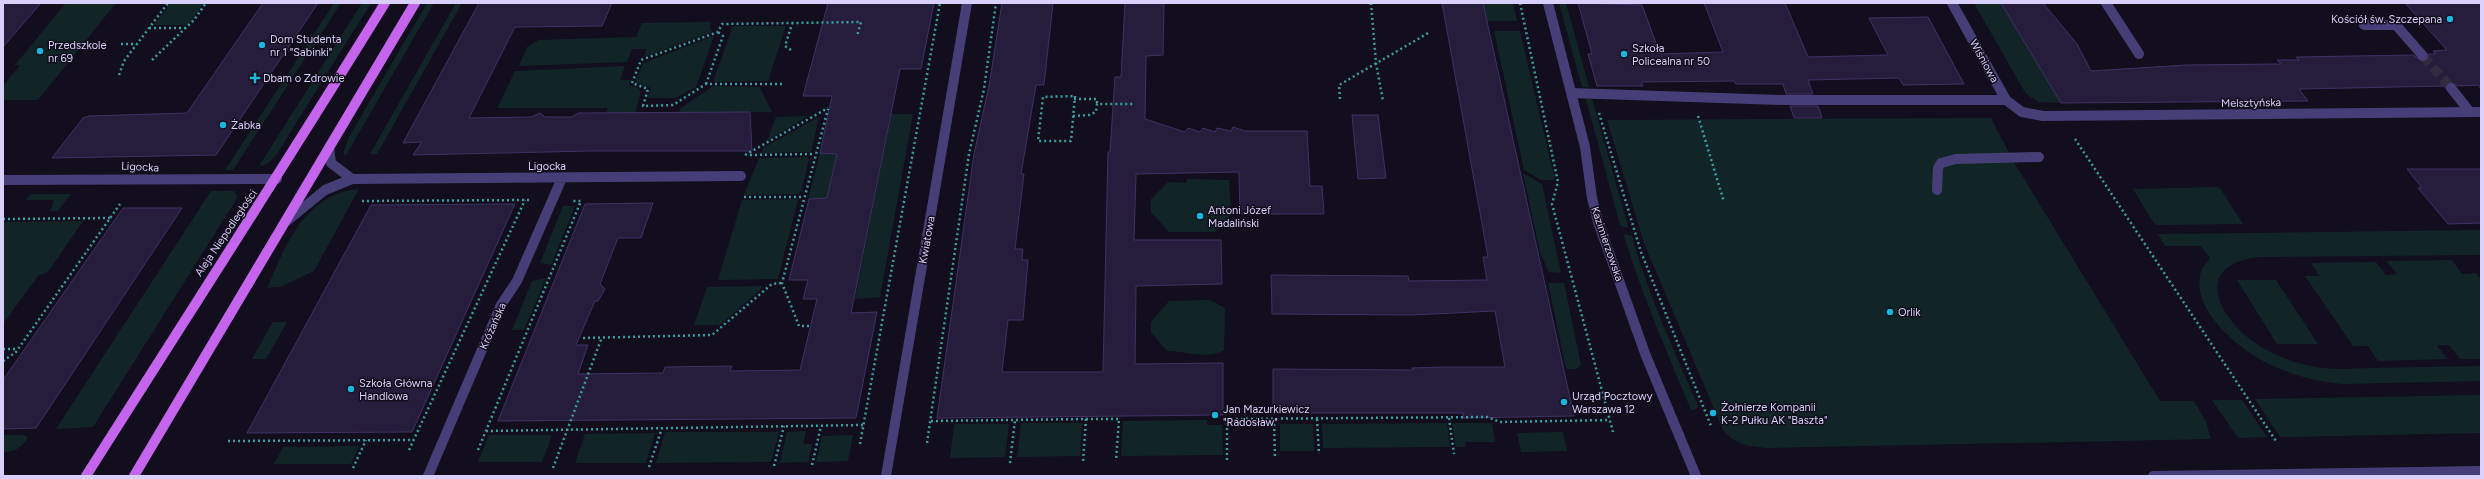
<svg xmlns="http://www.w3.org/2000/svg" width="2484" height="479" font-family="Figtree,sans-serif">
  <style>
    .green { fill: #122526 }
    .building { fill: #261d3c; stroke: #403165 }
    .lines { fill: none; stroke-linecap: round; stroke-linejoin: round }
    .minor-tunnel { stroke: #302b3e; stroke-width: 10; stroke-dasharray: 10 5; stroke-linecap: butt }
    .path { stroke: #3b9fa2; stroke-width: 2.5; stroke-dasharray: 2 3; stroke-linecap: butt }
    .minor { stroke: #463f77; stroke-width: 10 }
    .major { stroke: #c564ec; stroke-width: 10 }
    .poi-dot { fill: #1bb6db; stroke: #120e1d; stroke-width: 1.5 }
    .labels { text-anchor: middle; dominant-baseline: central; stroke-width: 3; stroke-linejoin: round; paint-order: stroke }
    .poi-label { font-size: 11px; fill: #d8d0f9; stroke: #120e1d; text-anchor: start }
    .street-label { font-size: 11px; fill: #d8d0f9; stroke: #120e1d }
  </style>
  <rect width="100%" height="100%" fill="#120e1d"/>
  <!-- green -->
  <path class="green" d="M66,3H116L38,100H3V86L20,65H15Z
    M171,3H204L188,25H154Z
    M334,3H341L233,170H225Z
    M362,3H371L275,157L267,164L259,166Z
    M427,3H434L345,157L344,151L349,137Z
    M456,3H462L377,154H370Z
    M1483,3H1513L1517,21H1487Z
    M1559,3H1566L1589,87H1582Z
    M1974,3H2001L2061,103L2039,102L2026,94Z
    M711,22L710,27L712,32L644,57L646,49H632L627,62L519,66L527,47L539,40L636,37L642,23Z
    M733,26H786L768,81L713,82Z
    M1494,31H1520L1555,180H1541L1524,170Z
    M714,36L696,87L675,98H647L651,88L635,82L643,63Z
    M625,66L620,80H631L629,85L638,88L641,92L635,113H606L608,108H497L515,71Z
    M713,86L760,87L772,112L679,113L681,108Z
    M1586,99H1592L1628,226L1626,228L1620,225Z
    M891,114H913L880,297L855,299Z
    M808,116L767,141L776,117Z
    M819,117L811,152L761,153L763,148Z
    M1991,118L2015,164L2160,401H2194L2206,422L2211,439L1768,448C1749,446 1736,446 1723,430L1644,243L1607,120Z
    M820,153L837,154L827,198L808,199Z
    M807,157L809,159L801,192L797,194L744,195L759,158Z
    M1523,173L1542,184L1561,273L1549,272L1540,253Z
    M1187,179L1229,180L1231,214L1215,232H1169L1151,212V199L1168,182L1186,183Z
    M2219,187L2243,224L2155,225L2133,189Z
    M359,189L314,271L280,287L267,288C286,245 305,193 359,189Z
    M211,191H233L237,195L236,200L93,427L56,429Z
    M30,194H71L58,211H50L54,200H26Z
    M798,199L778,279L718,280L742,200Z
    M563,206H575L551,265L540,263Z
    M83,221L48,272L38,276L3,324V222Z
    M2481,230V255L2258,257C2196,265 2214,311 2251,340C2268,353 2290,362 2311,366C2332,371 2354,368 2375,368C2410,367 2446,367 2481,366V381L2343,384C2320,382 2299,377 2278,368C2247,356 2193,315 2200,276C2201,269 2206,263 2210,258L2201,246H2165L2158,234Z
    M1625,234L1632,236C1648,295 1674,350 1698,406L1696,409L1691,410C1667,352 1642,295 1624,236Z
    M2452,260L2462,274L2476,273L2481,279V359H2460L2449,345H2437L2447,359L2378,361L2368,346H2353L2305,276H2320L2311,263L2376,262L2386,275L2397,274L2387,261Z
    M546,278L524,330H512L532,281Z
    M2237,280H2276L2318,344H2277Z
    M1548,283H1564L1581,365L1576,369H1566Z
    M762,286L760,290L720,325H694L707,287Z
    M1210,300L1225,308L1224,350C1207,360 1185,351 1167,351L1151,332V322L1169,301Z
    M273,322H287L266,359H252Z
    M2481,395V433L2280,437L2255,399Z
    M2212,400H2242L2267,437L2238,438Z
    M1207,420V425H1222L1223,455L1121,456L1123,421Z
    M1021,423H1082L1080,456L1017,457Z
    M1447,423L1450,447L1323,448L1322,424Z
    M1452,423H1492L1495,442H1465L1466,447H1456Z
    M954,424H1009L1005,457L950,458Z
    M1280,424H1313L1314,451H1280Z
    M806,431L803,444H812L808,462L780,463L787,432Z
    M665,432H779L771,462L656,463Z
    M1563,432L1567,451L1521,452L1517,433Z
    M655,433L646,463H575L585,434Z
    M3,435H24L28,438C21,448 15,452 3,452Z
    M489,435H552L542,462H478Z
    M853,435L848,461L816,462L822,436Z
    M359,446L351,464H274L283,447Z"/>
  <!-- building -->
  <path class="building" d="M3,3H41L3,47Z
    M263,3H318L216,155L52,158L83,118L89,116L187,113Z
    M479,3H612L602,26L515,27L469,118L531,117L540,113L545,117H572L578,113L750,112L752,151H590L413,155L422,142L403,143Z
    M828,3H934L921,69H900L851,313L877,312L856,418L498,421L585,204L653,203L641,238H618L600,284L605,289L598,301H595L576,345H588L578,374L663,373L665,367L732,366L730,371L800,370L817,299H803L808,280H789L809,199L827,198L837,154L820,153L832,96H803Z
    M1002,3H1053L1044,85H1036L1021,174H1024L1015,249H1023L1022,260H1028L1023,320H1008L1002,372H1103L1108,152H1110L1115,77H1121L1125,3H1164L1163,55L1146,56L1145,119L1185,132L1188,128L1200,132L1203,128L1215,132L1217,128L1231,131L1233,127L1245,131H1307L1310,186H1322L1324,214H1240L1239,172L1136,174L1134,240H1221L1222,284L1136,286L1135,364L1223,363V415L937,418L974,154L989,86Z
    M1442,3H1483L1574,416L1463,418V413H1273V369L1413,370L1412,368L1441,367H1505L1495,311L1412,315L1272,314L1271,275L1408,276L1409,281L1487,280L1483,257H1488Z
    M1578,3L1642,5L1660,54L1723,52L1704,3H1785L1808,57L1888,55L1869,18L1928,17L1964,84L1903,85L1899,78L1808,80L1813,94H1786L1783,84H1736L1734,81L1641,82L1643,86H1597L1588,54H1592Z
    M2001,3H2043L2077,44L2091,71L2186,65L2281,64L2277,60H2299L2296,57L2413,55L2424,62L2429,58V54H2436L2433,51L2447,50L2405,3H2481V89L2478,85L2458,86L2450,82L2445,86L2299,89L2308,101L2061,103Z
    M1790,106H1818L1822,118H1794Z
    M1352,115H1378L1386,178L1358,179Z
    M2407,169H2481V223L2448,224L2418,188H2422Z
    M515,204L412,432L247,433L371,205Z
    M123,208H182L36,428L3,429V380Z"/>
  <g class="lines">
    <!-- minor-tunnel -->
    <path class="minor-tunnel" d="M2423,56L2451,88"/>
    <!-- path -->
    <path class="path" d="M1371,3L1376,63L1383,101
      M1520,3L1558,182L1552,204L1613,432
      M149,28H186
      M121,44H137
      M791,50L785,46L792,24
      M152,60L194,20L206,3
      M119,75L124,61L168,3
      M706,84L723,36L718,32
      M782,84H706L673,105L643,106L648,89L632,83L641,60L718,32L722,24L861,22L857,36
      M1075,96L1071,141H1038L1043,97Z
      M1074,99H1097V104
      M1340,99L1339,85L1430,32
      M1599,113L1641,252L1711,426
      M1073,116L1089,115L1096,112L1097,104H1134
      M1698,116L1724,202
      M2075,139L2276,441
      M745,155L828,108
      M750,155L815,154
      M744,197H803
      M362,201L530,200
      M3,219L110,218
      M809,326H799L782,283L828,109
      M583,338L712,335L772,284L782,283
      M3,349H18
      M3,361L16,352L120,204
      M1449,418L1454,454
      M1086,419H1119L1116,461
      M1274,419L1275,459
      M1317,419L1319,454
      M931,421L1086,419L1083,462
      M486,431L863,425
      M228,441L414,440
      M927,443L969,154L984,89L996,3
      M860,444L940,3
      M409,450L525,200
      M478,450L581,201H573
      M1227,460V419L1487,417L1500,422L1610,420
      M1010,463L1015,420
      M812,465L821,426
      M774,466L784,426
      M649,467L662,428
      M353,468L366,440
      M553,468L602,337"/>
    <!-- minor -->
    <path class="minor" d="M1548,3L1585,147L1592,198L1598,222L1646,356L1696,476
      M1952,3L2006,100L2022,112L2043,116L2481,112
      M2106,3L2139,54
      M2364,25H2396L2423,56
      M2451,88L2470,112
      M1571,93L1783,100H2006
      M329,147L331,163L352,179
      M3,180L277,179
      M1937,190L1938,168L1941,163L1956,159L2039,157
      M287,221L325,190L352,179L741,176
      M428,476L501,305L517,281L562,178
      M886,476L967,3
      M2153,476L2481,471"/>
    <!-- major -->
    <path class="major" d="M86,476C186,318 287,162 385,3
      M134,476L415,3"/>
  </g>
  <!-- markers -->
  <g class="poi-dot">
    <circle cx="2450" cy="19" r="4"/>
    <circle cx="262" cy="45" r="4"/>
    <circle cx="40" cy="51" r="4"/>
    <circle cx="1624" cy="54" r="4"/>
    <path d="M253 72h4v4h4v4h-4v4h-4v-4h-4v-4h4z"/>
    <circle cx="223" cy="125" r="4"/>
    <circle cx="1200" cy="216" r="4"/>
    <circle cx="1890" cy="312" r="4"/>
    <circle cx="351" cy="389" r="4"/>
    <circle cx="1564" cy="402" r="4"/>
    <circle cx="1713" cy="413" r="4"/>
    <circle cx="1215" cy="415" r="4"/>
  </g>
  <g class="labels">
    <!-- poi labels -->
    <g class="poi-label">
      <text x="2442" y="19" text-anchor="end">Kościół św. Szczepana</text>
      <text x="270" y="39">Dom Studenta<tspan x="270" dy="13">nr 1 "Sabinki"</tspan></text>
      <text x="48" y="45">Przedszkole<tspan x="48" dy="13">nr 69</tspan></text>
      <text x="1632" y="48">Szkoła<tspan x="1632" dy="13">Policealna nr 50</tspan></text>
      <text x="263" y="78">Dbam o Zdrowie</text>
      <text x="231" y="125">Żabka</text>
      <text x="1208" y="210">Antoni Józef<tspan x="1208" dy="13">Madaliński</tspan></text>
      <text x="1898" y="312">Orlik</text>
      <text x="359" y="383">Szkoła Główna<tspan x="359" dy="13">Handlowa</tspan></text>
      <text x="1572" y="396">Urząd Pocztowy<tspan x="1572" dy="13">Warszawa 12</tspan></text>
      <text x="1721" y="407">Żołnierze Kompanii<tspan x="1721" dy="13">K-2 Pułku AK "Baszta"</tspan></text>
      <text x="1223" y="409">Jan Mazurkiewicz<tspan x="1223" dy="13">"Radosław"</tspan></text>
    </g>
    <!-- street labels -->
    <g class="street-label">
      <text transform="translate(1984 61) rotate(61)">Wiśniowa</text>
      <text transform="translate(2251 103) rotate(-1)">Melsztyńska</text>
      <text x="547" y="166">Ligocka</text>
      <text transform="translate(140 167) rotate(3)">Ligocka</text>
      <text transform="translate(226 233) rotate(-56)">Aleja Niepodległości</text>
      <text transform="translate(927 240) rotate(-80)">Kwiatowa</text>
      <text transform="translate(1607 244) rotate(71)">Kazimierzowska</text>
      <text transform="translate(493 326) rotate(-66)">Króżańska</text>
    </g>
  </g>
  <!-- border -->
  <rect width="2484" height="479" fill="none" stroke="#d8d0f9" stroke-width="8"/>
</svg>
